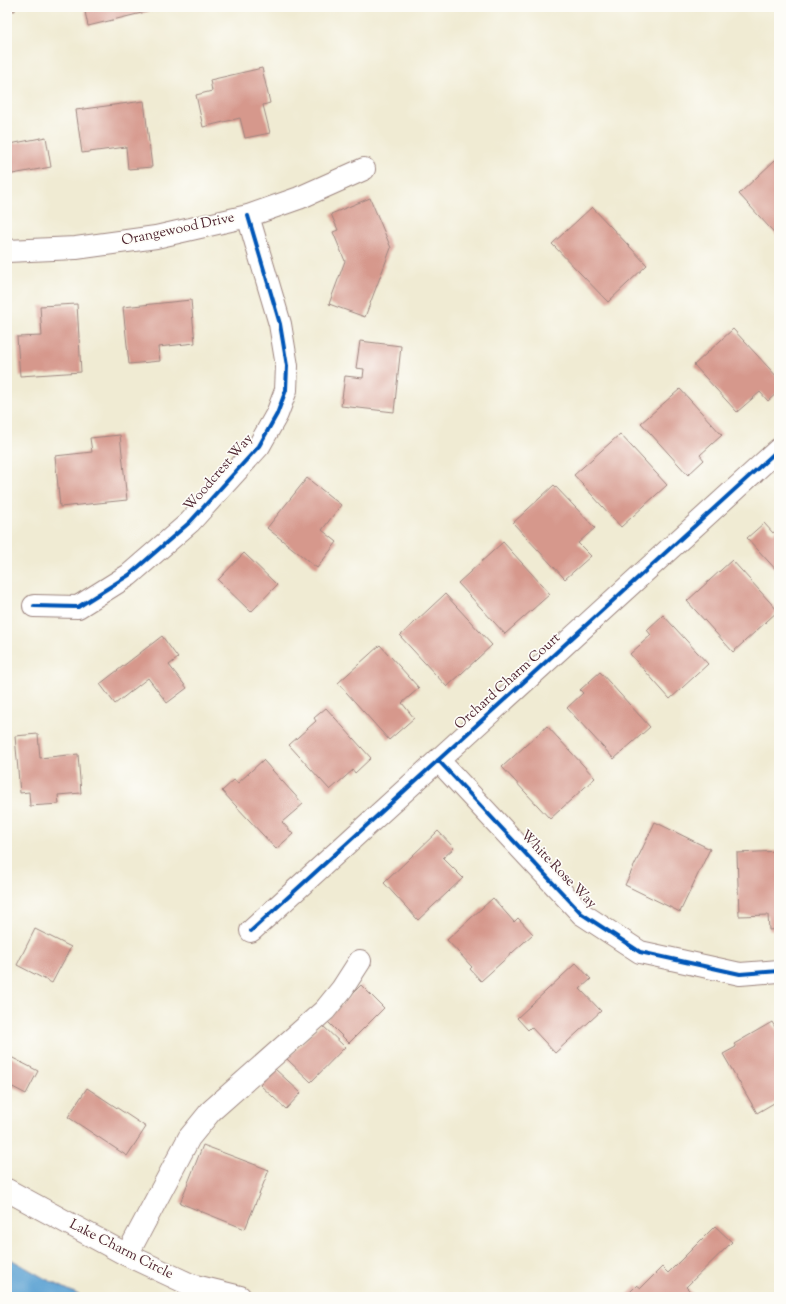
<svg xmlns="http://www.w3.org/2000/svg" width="786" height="1304" font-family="'Sorts Mill Goudy',serif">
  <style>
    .water { fill: #5da3d3; stroke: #54617f }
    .building { fill: #d6988c }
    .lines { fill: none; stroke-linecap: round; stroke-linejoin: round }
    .minor-casing { stroke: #9d857f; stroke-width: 24 }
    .minor { stroke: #fff; stroke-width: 22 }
    .cycleway-casing { stroke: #fdfcf7; stroke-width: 6 }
    .cycleway { stroke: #0057b8; stroke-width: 4 }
    .labels { text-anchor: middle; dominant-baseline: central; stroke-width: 3.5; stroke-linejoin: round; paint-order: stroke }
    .street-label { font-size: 14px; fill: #4a1f2b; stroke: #fdfcf7 }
  </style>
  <rect width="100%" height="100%" fill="#fdfcf7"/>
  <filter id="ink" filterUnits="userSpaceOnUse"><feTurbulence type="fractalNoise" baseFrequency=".025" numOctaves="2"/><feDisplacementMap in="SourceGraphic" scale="8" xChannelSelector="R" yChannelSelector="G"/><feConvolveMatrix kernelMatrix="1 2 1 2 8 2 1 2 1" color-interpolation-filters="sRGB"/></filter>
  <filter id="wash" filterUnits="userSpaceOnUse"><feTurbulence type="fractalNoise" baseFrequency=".012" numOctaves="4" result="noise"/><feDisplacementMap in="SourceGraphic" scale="16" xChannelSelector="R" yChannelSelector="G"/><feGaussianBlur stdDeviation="0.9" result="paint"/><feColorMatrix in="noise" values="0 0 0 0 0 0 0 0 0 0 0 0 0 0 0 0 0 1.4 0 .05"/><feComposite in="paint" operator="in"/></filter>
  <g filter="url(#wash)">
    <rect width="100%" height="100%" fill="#f0ebd3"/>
    <!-- water -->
    <path class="water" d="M7,1257L44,1278L83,1297H7Z"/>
    <g id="blocks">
      <!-- building -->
      <path class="building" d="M7,7H15V11L7,10Z
        M84,7H154V10L88,26Z
        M262,68L270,103L263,105L270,133L245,138L240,118L203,127L196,95L212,91L210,80Z
        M144,101L152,167L128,169L126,147L82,153L76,110Z
        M7,134L10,144L46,137L51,167L7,175Z
        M775,160L779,164V238L739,194Z
        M370,198L391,248L365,317L329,304L345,261L333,232L338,230L331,214Z
        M592,207L647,265L608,302L552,244Z
        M191,300L195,343L158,347L160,361L129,364L123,307Z
        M77,304L81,372L20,376L17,337L42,336L40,306Z
        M733,329L779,379V391L768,401L760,392L737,412L694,365Z
        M360,341L401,346L394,412L341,406L345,376L363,378L364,369L356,368Z
        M680,389L722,435L700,455L704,460L688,475L641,423Z
        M620,434L667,485L621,527L574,475Z
        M120,435L127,500L60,507L55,456L92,452L90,438Z
        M307,478L341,505L322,530L337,542L317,568L267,528Z
        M554,485L595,528L578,543L591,556L565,579L513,523Z
        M764,523L773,533L779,528V573L747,538Z
        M503,542L550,594L505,634L458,583Z
        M244,553L277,585L251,612L218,580Z
        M732,560L778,611L733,652L687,601Z
        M445,594L492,645L447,687L400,636Z
        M663,615L708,664L670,699L630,654L651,635L647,630Z
        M162,636L178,658L169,665L187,688L167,703L148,678L115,704L100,684Z
        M380,645L419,688L402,703L414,718L389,740L338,683Z
        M600,672L650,727L614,759L567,708L583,693L580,690Z
        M326,708L371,758L355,773L353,770L330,790L289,745L316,721L314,718Z
        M547,726L595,778L550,819L502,767Z
        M38,734L40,758L78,754L81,793L58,795L59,804L30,806L29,792L20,793L15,736Z
        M263,760L303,804L282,822L293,834L276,849L222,791L234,780L238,783Z
        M655,822L710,849L680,912L625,885Z
        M438,831L454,848L443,858L463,878L418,920L384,883Z
        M779,851V929L769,930L768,915L739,916L737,853Z
        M493,898L514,922L518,918L533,934L481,981L470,969L472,967L447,940Z
        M35,929L71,947L52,983L17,965Z
        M576,963L591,979L580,989L601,1011L555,1053L531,1027L528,1030L517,1018Z
        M361,985L384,1008L349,1043L326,1020Z
        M772,1022L779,1034V1100L757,1113L723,1054L736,1047L734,1044Z
        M321,1024L345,1047L311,1082L287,1059Z
        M7,1055L38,1071L26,1094L7,1084Z
        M275,1069L301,1093L286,1109L260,1085Z
        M87,1088L146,1127L127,1156L68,1117Z
        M203,1145L269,1170L245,1229L180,1203Z
        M715,1226L732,1242L686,1287L693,1294L690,1297H629L627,1295L637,1285L641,1288L662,1267L668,1273Z"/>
    </g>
  </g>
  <g filter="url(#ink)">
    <use href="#blocks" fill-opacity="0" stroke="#9d857f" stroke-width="1"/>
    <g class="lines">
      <defs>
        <path id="minor" d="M7,251L76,248L156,237L248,216L299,198L364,169
          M34,606L78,607L129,575L190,522L259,446L277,414L286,390L287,366L280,324L248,216
          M438,760L582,914L640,952L740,974L779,971
          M251,931L779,449
          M7,1190L127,1255L191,1285L240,1297
          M127,1255L189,1138L211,1111L325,1010L342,989L360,961"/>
      </defs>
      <!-- minor casing -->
      <use href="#minor" class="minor-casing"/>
      <!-- minor -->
      <use href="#minor" class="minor"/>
      <defs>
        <path id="cycleway" d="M34,606L78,607L129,575L190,522L259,446L277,414L286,390L287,366L280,324L248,216
          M438,760L582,914L640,952L740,974L779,971
          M251,931L779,449"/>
      </defs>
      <!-- cycleway casing -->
      <use href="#cycleway" class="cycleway-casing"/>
      <!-- cycleway -->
      <use href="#cycleway" class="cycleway"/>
    </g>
  </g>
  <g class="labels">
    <!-- street labels -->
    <g class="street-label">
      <text transform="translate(178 230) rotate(-12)">Orangewood Drive</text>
      <text transform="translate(219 473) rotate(-49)">Woodcrest Way</text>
      <text transform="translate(508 682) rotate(-42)">Orchard Charm Court</text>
      <text transform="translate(558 870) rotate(46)">White Rose Way</text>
      <text transform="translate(121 1250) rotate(27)">Lake Charm Circle</text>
    </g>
  </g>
  <!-- margin -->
  <rect width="786" height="1304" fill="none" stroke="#fdfcf7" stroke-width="24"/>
</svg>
